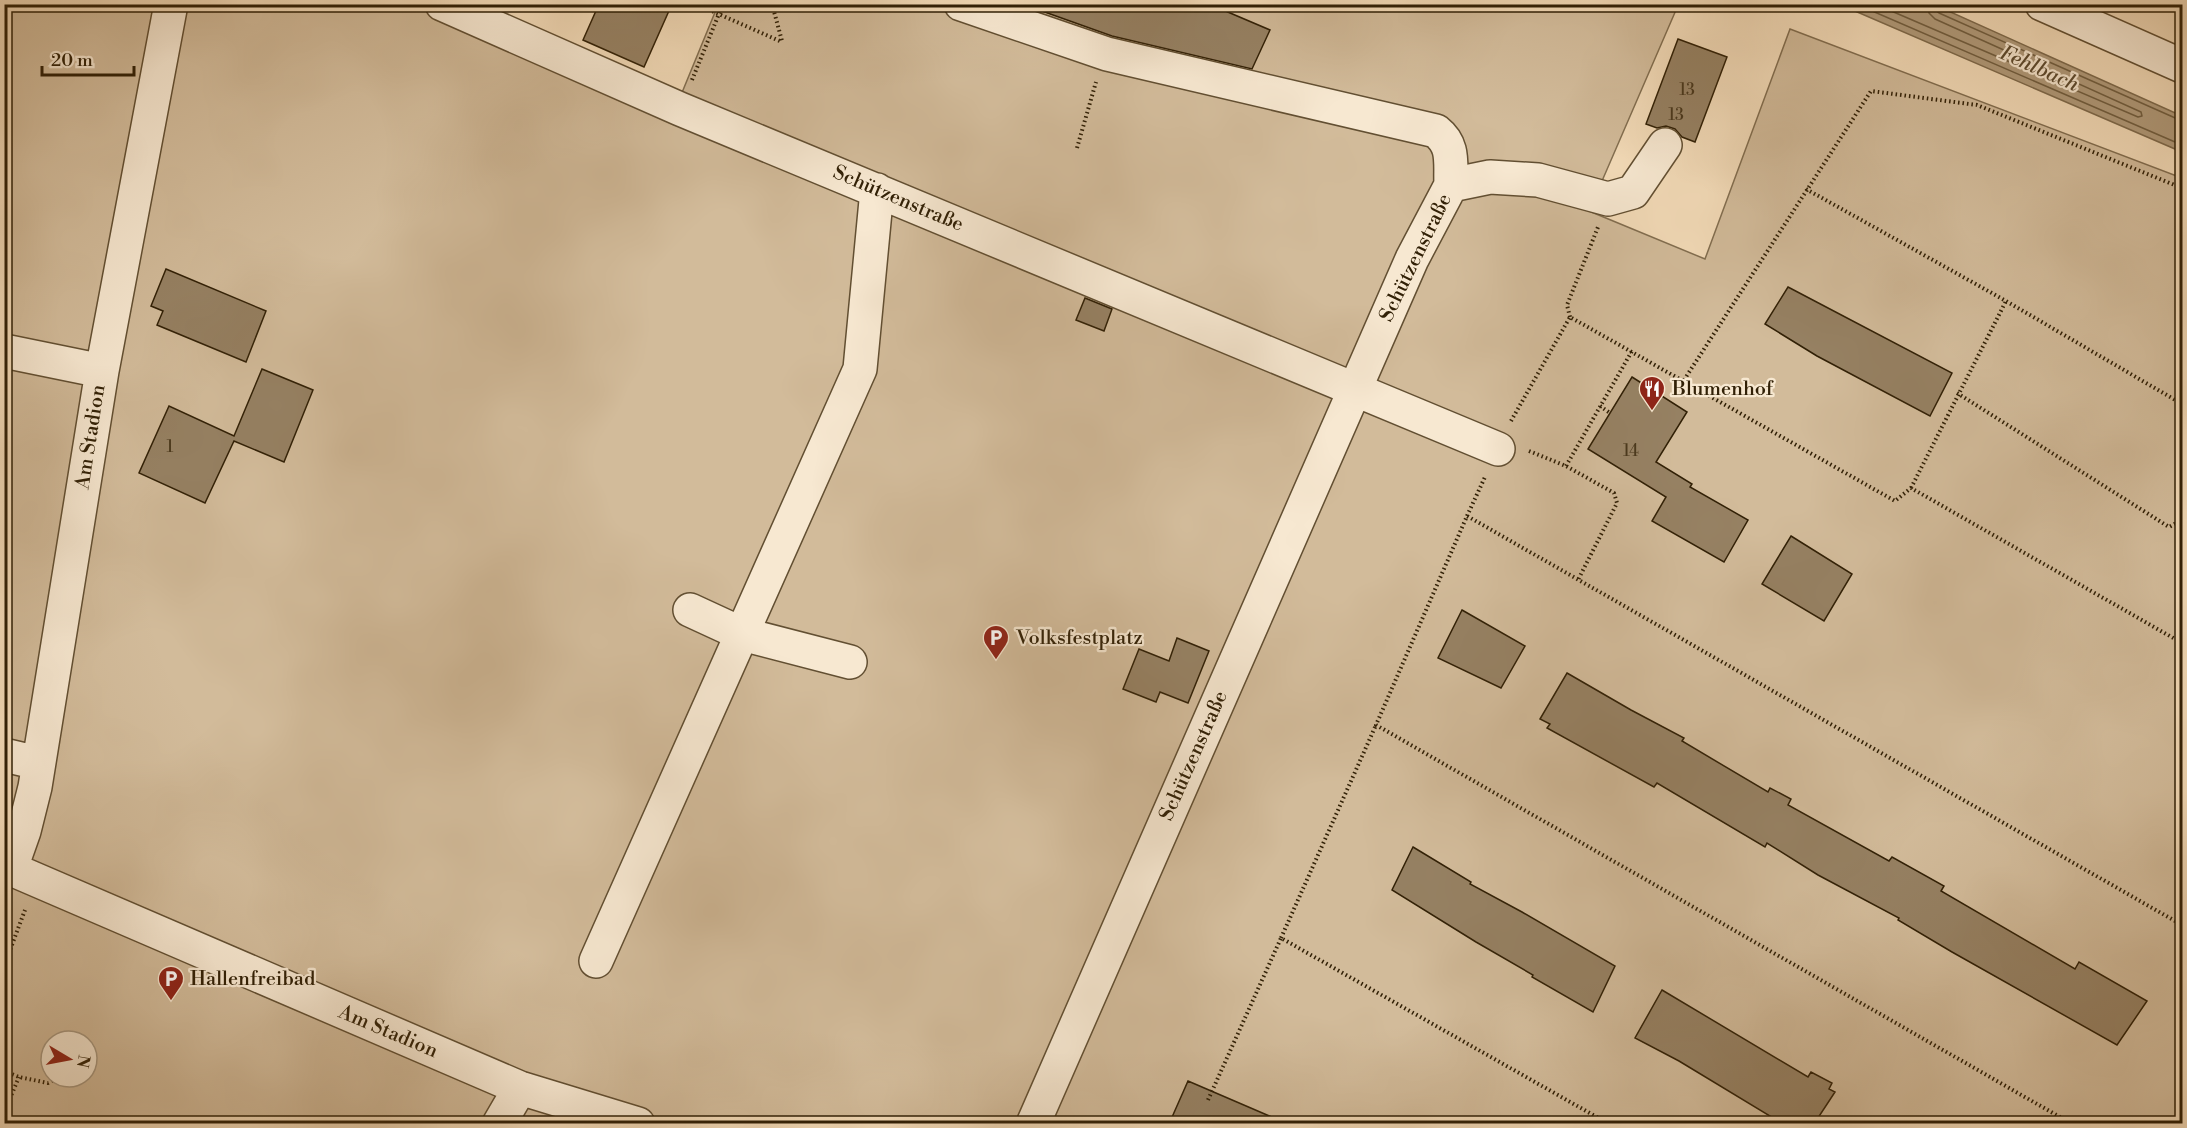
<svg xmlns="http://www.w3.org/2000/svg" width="2187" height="1128" font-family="'Libre Bodoni',serif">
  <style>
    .green { fill: #d2bb9a; stroke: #826e50; stroke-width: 1.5; fill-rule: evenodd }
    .water { fill: #b19b7b; stroke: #7e6a4c; stroke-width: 1.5 }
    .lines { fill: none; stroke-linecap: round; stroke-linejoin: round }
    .shore { stroke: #715e40; stroke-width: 1.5 }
    .building { fill: #968163; stroke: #312006; stroke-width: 1.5 }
    .minor-casing { stroke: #624f32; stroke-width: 36 }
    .path { stroke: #312006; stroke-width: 4; stroke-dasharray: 1.5 3; stroke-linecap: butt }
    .minor { stroke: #f7e8d1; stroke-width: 33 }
    .labels { text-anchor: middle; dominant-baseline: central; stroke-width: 4.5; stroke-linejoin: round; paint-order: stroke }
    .number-label { font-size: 16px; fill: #4a381d }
    .street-label { font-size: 20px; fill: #312006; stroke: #f7e8d1 }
    .poi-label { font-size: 20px; fill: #312006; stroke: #f7e8d1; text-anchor: start }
    .water-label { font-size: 21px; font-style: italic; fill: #5e4b2f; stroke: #f7e8d1 }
  </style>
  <rect width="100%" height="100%" fill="#f3dbb8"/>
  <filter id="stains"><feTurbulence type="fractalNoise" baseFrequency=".00333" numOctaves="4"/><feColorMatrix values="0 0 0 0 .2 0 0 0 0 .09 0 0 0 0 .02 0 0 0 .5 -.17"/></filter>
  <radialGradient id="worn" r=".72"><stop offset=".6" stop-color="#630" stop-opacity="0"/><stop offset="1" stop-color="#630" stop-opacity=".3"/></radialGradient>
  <!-- green -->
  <path class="green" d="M5,5H474L681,95L718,5H1663L1676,10L1589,211L1705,259L1790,29L2182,178V1123L1057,1124L1054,1120V1112L1122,962L1409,293L1423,247L1452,202L1469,186L1439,192L1048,1120L1050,1123L5,1124ZM51,1041H87V1077H51Z"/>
  <!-- water -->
  <path class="water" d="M1841,5H1935L2182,116V152Z"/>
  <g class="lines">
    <!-- shore -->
    <path class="shore" d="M1856,4L2182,145
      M1875,4L2138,117L2142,116L2141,112L1935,19L1929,13L1927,4
      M1934,4L1935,10L1939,13L2182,121"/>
  </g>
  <!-- building -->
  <path class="building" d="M599,4H672L644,67L583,40Z
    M1209,4L1270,30L1252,69L1112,36L1025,5Z
    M1678,39L1727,57L1695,142L1682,137L1675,129L1666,126L1657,128L1646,124Z
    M166,269L266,311L246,362L157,325L163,311L151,306Z
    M1788,287L1952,373L1930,416L1817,356L1765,324Z
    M1085,298L1112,309L1104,331L1076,320Z
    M262,369L313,390L284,462L234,441L205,503L139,473L169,406L234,436Z
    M1632,377L1687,412L1656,462L1692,484L1690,487L1748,520L1724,562L1652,521L1666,497L1588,449Z
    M1791,536L1852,574L1824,621L1762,584Z
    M1462,610L1525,646L1501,688L1438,658Z
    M1177,638L1209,651L1188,703L1160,692L1156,702L1123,689L1139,649L1169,661Z
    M1567,673L1631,710L1684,738L1682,741L1768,792L1770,788L1791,799L1788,805L1889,861L1892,857L1944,886L1941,891L2075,969L2079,962L2147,1001L2117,1045L1952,952L1898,920L1899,918L1818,875L1767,843L1765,847L1657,783L1654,787L1547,728L1550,724L1540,719Z
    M1413,847L1471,882L1470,884L1522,912L1615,966L1593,1012L1532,977L1533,975L1476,942L1392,890Z
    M1662,990L1808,1077L1811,1072L1832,1083L1829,1089L1835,1092L1814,1124H1783L1679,1061L1635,1038Z
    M1188,1081L1288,1124H1169Z"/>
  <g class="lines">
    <defs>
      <path id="minor" d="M442,4L680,109L1498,449
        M961,4L1107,54L1436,131C1455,146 1450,163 1451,185
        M2042,4L2182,66
        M4,351L102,371
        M690,610L742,634L850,662
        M4,755L38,763
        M4,866L520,1088L638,1124
        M11,868L24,831L35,787L102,371L171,4
        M596,961L860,369L877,190
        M499,1124L520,1088
        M1033,1124L1412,259L1451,185L1490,177L1538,180L1608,199L1633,192L1665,145"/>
    </defs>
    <!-- minor casing -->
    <use href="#minor" class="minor-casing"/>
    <!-- path -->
    <path class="path" d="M696,4L782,42
      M772,4L782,41
      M692,80L723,4
      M1077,148L1096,82
      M1806,189L2006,301L2182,404
      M1570,317L1567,305L1598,227
      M1684,380L1871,91L1977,105L2182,188
      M1957,393L2169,527L2182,520
      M1600,406L1610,413
      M1511,421L1570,317L1895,501L1911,488L2182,643
      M1529,451L1566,466L1614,493L1617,503L1578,580
      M1566,466L1632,351
      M1911,488L2006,301
      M1467,516L1485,477
      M1281,938L1376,725
      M4,966L25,910
      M4,1071L19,1077L48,1083L60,1077
      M1208,1100L1281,938L1609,1124
      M4,1105L8,1103L19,1077
      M2072,1124L1376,725L1467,516L2182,925"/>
    <!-- minor -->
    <use href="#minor" class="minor"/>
  </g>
  <!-- icons -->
  <defs>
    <symbol id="restaurant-pin" viewBox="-11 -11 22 30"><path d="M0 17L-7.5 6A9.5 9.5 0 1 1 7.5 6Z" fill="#8f2418" stroke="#f7e8d1"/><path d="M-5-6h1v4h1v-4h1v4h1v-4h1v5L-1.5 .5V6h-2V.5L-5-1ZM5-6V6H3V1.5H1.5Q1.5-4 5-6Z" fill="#fff"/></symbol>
    <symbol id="parking-pin" viewBox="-11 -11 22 30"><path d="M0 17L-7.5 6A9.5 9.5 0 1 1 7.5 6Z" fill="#8f2418" stroke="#f7e8d1"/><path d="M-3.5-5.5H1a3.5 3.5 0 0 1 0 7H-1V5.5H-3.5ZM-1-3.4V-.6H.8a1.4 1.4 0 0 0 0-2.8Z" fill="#fff"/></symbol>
  </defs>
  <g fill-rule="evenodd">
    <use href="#restaurant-pin" x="1637" y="374" width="30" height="40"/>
    <use href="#parking-pin" x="981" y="623" width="30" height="40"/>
    <use href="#parking-pin" x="156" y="964" width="30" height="40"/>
  </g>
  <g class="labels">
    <!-- number labels -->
    <g class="number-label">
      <text x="1687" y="90">13</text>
      <text x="1676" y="115">13</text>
      <text x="170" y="447">1</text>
      <text x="1631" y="451">14</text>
    </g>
    <!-- street labels -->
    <g class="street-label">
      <text transform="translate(898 199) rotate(23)">Schützenstraße</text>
      <text transform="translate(1416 258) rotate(-64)">Schützenstraße</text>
      <text transform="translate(91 437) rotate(-81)">Am Stadion</text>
      <text transform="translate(1194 756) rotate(-66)">Schützenstraße</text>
      <text transform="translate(388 1032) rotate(23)">Am Stadion</text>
    </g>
    <!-- poi labels -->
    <g class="poi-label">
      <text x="1672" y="389">Blumenhof</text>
      <text x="1016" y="638">Volksfestplatz</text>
      <text x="190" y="979">Hallenfreibad</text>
    </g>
    <!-- water labels -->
    <g class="water-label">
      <text transform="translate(2039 69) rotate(24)">Fehlbach</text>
    </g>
  </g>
  <!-- margin -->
  <rect width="2187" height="1128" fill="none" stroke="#f3dbb8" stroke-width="24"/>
  <rect x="6" y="6" width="2175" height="1116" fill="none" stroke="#312006" stroke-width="3"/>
  <rect x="12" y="12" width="2163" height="1104" fill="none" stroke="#312006" stroke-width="1.5"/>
  <!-- north arrow -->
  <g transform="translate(69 1059) rotate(100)"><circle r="28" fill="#f7e8d1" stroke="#a89880" stroke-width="1.5"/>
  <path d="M0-4.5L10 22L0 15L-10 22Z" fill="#8f2418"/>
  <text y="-9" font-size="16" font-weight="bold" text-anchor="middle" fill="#312006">N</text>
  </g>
  <!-- scale -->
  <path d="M42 66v9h92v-9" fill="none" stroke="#312006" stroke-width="3"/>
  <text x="51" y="66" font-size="18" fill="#312006" stroke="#f7e8d1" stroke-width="4.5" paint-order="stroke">20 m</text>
  <rect width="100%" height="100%" filter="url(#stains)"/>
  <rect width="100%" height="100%" fill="url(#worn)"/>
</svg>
